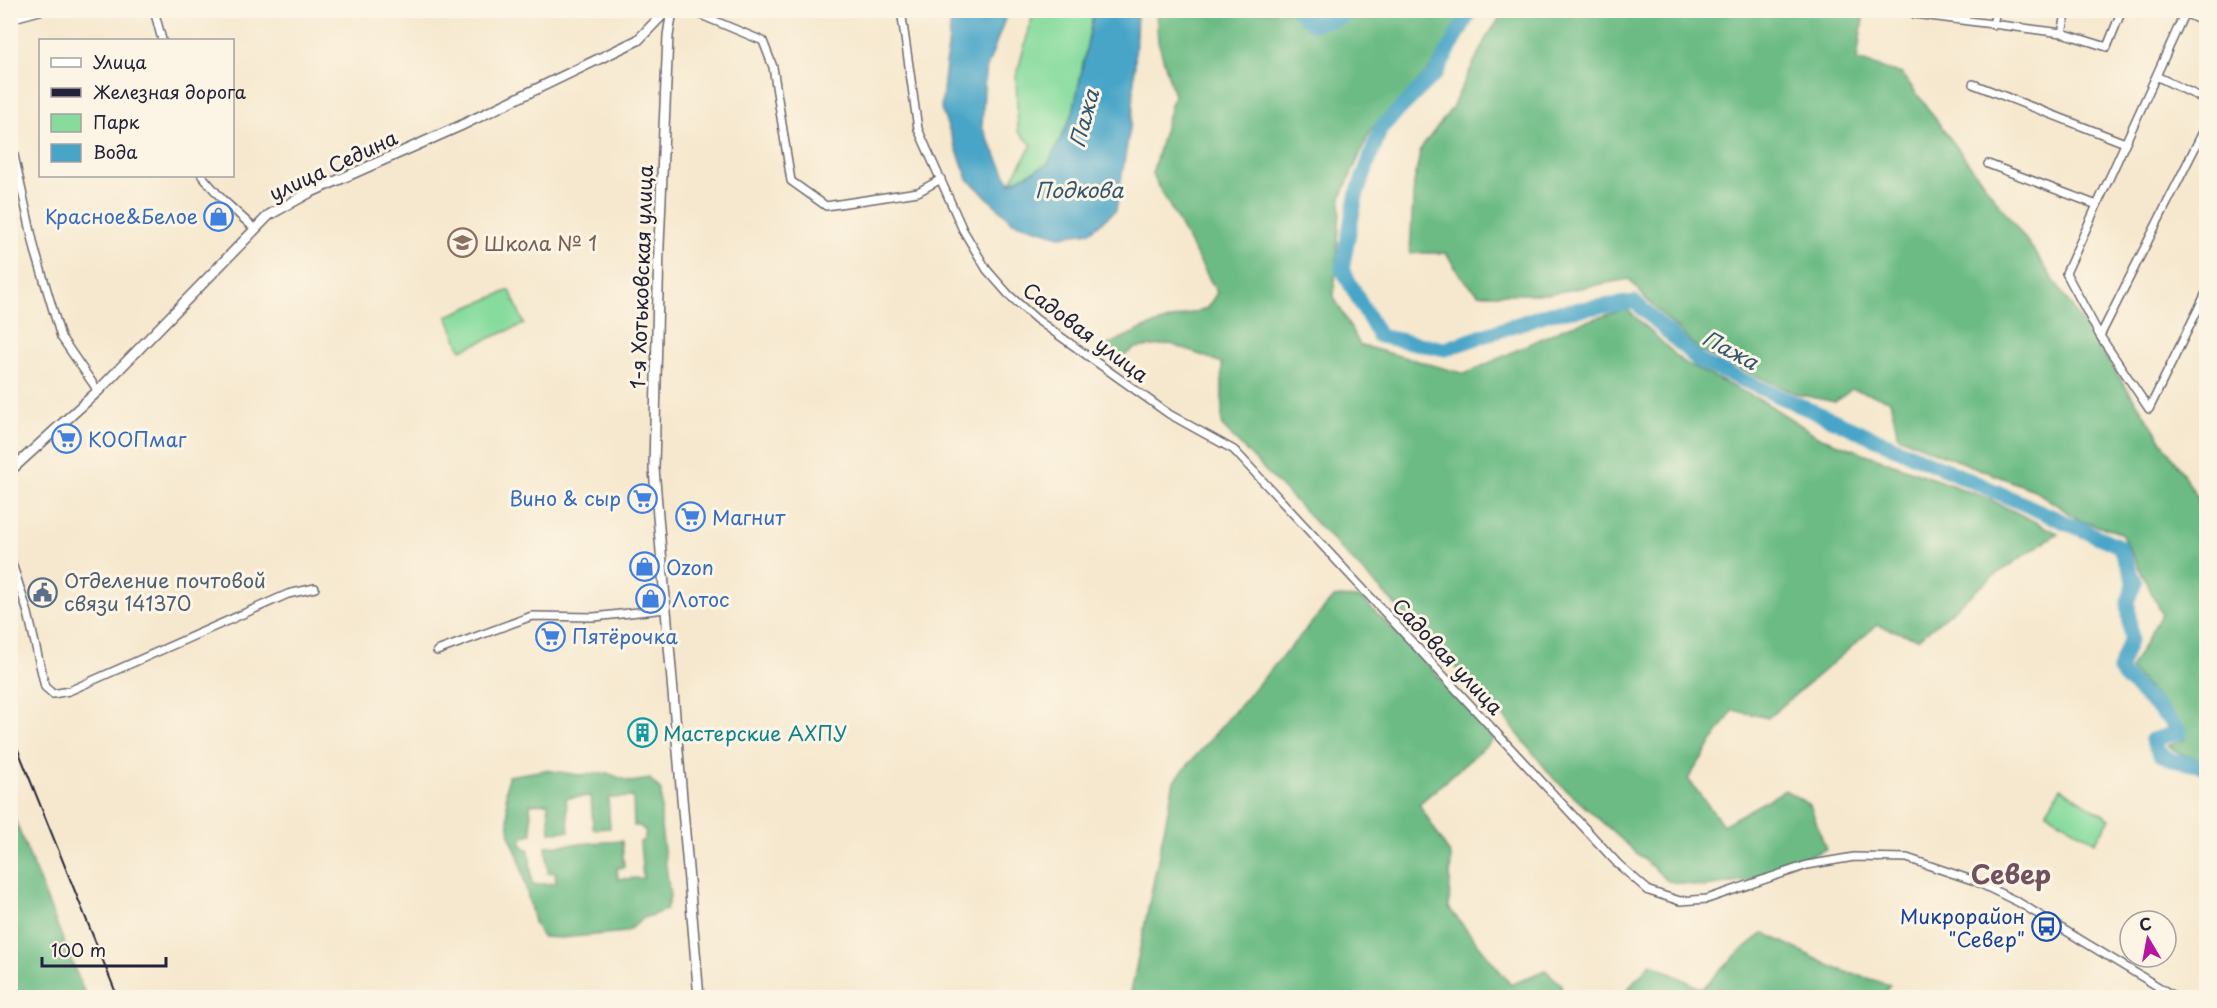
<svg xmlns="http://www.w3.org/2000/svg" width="2217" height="1008" font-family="'Playpen Sans',sans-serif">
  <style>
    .green { fill: #86db9d; stroke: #547e6c; stroke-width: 1.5 }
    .forest { fill: #6cbb84; stroke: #476e60; stroke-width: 1.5; fill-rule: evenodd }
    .water { fill: #48a5c7; stroke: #356481; stroke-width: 1.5 }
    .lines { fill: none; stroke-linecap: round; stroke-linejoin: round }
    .river { stroke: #48a5c7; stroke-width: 15 }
    .street-casing { stroke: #6c676e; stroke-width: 10 }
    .secondary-casing { stroke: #6c676e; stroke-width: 12 }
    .street { stroke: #fff; stroke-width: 7 }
    .secondary { stroke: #fff; stroke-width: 9 }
    .rail { stroke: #22223b; stroke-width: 2 }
    .labels { text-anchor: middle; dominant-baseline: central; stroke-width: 6; stroke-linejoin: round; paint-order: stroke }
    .street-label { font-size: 20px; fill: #22223b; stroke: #fcf5e5 }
    .shop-label { font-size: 20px; fill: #366cbe; stroke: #fcf5e5; text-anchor: start }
    .education-label { font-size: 20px; fill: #785e54; stroke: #fcf5e5; text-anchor: start }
    .service-label { font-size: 20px; fill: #4e5e75; stroke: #fcf5e5; text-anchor: start }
    .culture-label { font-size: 20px; fill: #0d838f; stroke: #fcf5e5; text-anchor: start }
    .transit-label { font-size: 20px; fill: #164399; stroke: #fcf5e5; text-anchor: end }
    .water-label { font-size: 21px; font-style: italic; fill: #315673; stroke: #fcf5e5 }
    .district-label { font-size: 26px; font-weight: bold; fill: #6f515f; stroke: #fcf5e5 }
  </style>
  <rect width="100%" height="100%" fill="#fcf5e5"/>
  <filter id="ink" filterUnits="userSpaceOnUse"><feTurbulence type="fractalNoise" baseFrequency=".0167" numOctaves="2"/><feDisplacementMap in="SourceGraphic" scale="12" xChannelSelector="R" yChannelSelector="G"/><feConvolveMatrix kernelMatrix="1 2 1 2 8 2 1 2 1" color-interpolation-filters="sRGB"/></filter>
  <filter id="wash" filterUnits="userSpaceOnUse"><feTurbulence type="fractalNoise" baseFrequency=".008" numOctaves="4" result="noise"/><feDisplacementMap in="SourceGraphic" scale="24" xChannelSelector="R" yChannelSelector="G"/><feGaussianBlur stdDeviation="1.35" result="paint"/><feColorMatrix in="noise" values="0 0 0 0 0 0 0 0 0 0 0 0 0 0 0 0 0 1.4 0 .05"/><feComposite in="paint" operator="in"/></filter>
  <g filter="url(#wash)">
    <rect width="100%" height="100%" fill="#f6e8ce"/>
    <!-- green -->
    <path class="green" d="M1034,11H1094L1073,113L1048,164L1010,183L1032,145L1018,131L1016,77Z
      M510,290L524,324L461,350L447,316Z
      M2061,788L2110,819L2095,842L2046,812Z"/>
    <!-- forest -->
    <path class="forest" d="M1156,11H1463L1432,67L1371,130L1341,197L1334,297L1360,345L1465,374L1566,327L1627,309L1683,362L1766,403L1819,437L1987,498L2058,533L1995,575L1918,639L1877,625L1768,718L1733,710L1688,779L1723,825L1785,790L1810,805L1826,849L1749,881L1704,887L1668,881L1554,779L1505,718L1222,426V363L1171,344L1135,348L1118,360L1105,346L1144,328L1207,308L1217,293L1152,174L1174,95L1158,41Z
      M1499,11H1864L1857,60L1902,74L2032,248L2153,427L2206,510V761L2182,754L2167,746L2185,739L2186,729L2130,669L2162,613L2121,533L2081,521L2034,490L1940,454L1898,436L1890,400L1852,389L1835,402L1797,394L1700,351L1647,300L1629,279L1547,294H1479L1462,278L1446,253H1410L1414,183L1421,148L1451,109L1486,38L1500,18Z
      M1334,597L1361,598L1421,657L1494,739L1419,804L1451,856L1449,908L1511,985L1545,970L1561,984L1562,997H1130L1174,781Z
      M546,770L579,775L607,773L631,782L650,779L661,791V827L670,897L666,910L644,918L626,932L561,938L542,937L534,922L519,858L510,837L506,795L508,776ZM591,796L593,829L610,828L608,798L633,797L634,826H640L646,832L644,840L640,842L643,878L618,879L617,868L624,867L622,841L546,846L548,873L555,872L556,883L532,885L529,850L522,846L521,841L524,836L532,834L530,804L548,803L550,832L569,831L566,798Z
      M10,808L86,997H11Z
      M1764,933L1837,969L1890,985L1881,998L1621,997L1651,963L1702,989L1738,953Z"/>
    <!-- water -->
    <path class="water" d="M952,11H1008L985,73L982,127L1010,183L1048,164L1073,113L1094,11H1137L1133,110L1116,210L1090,232L1060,236L1013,222L968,179L941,109Z"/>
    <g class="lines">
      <!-- river -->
      <path class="river" d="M1297,10L1313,24L1342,17L1348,10
        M1471,10L1436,73L1381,128L1356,196L1342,269L1379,336L1445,349L1550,313L1635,302L1699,361L2119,546L2135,582L2128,602L2131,638L2119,670C2138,692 2162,709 2180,732L2152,740L2160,754L2172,760L2206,767"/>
    </g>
  </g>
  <g filter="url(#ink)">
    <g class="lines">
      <defs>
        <path id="street" d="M154,10L162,40
          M689,10L763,41L773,67L791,181L826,206L918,192L941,179
          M901,10L918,129L963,230L987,270L1009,295L1036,319L1169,414L1234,450L1618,864L1649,891L1680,901L1707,899L1807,865L1854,857L1907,858L1975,881L2018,902L2177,998
          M1914,10V14L2062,33L2067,10
          M2185,13L2206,23
          M10,19L43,10
          M1993,25L1996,10
          M2062,33L2107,47L2122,10
          M2156,76L2186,10
          M1973,84L2125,143
          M2206,100L2156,76L2066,273L2100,336L2149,409L2206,293
          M10,137L35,250L61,337L98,391
          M1988,164L2097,205
          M202,176L222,199L255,229
          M2100,336L2206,126
          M2204,464L2206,460
          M10,557L28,613L45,687L53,694L69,691L288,594L315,588
          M437,651L532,616L594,617L665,609"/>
        <path id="secondary" d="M672,10L668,36L659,245L654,469L699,998
          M10,471L98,391L269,215L309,193L460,126L638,40L667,10"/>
      </defs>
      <!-- street casing -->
      <use href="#street" class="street-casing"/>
      <!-- secondary casing -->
      <use href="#secondary" class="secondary-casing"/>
      <!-- street -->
      <use href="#street" class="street"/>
      <!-- secondary -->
      <use href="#secondary" class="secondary"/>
      <!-- rail -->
      <path class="rail" d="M10,730L118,998"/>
    </g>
  </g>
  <!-- icons -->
  <defs>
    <symbol id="shop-ring" viewBox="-11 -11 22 22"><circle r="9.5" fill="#fcf5e5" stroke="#3f7fe0" stroke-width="1.5"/><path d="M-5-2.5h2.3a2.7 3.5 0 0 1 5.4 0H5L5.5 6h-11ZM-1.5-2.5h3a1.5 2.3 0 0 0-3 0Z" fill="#3f7fe0"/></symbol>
    <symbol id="school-ring" viewBox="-11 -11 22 22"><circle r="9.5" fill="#fcf5e5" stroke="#8d6e63" stroke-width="1.5"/><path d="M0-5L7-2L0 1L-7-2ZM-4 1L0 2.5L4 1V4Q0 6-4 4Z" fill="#8d6e63"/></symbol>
    <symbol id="supermarket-ring" viewBox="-11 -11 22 22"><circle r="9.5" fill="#fcf5e5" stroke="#3f7fe0" stroke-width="1.5"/><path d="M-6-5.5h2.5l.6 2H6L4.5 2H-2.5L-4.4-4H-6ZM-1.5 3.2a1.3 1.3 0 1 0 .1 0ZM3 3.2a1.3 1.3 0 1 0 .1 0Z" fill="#3f7fe0"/></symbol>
    <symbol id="civic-ring" viewBox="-11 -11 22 22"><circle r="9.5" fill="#fcf5e5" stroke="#5c6f8a" stroke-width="1.5"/><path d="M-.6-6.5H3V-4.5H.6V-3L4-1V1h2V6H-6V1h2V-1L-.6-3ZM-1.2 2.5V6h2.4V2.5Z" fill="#5c6f8a"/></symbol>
    <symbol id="building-ring" viewBox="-11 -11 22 22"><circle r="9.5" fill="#fcf5e5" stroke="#0f9aa8" stroke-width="1.5"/><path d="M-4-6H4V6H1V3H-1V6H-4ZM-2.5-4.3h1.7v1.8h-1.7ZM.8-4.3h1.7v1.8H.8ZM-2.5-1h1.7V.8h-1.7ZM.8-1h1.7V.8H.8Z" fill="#0f9aa8"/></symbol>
    <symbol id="bus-ring" viewBox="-11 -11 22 22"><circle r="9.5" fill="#fcf5e5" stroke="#1a4fb4" stroke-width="1.5"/><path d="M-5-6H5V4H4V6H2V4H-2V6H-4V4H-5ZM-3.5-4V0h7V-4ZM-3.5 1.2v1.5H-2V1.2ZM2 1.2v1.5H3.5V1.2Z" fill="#1a4fb4"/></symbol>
  </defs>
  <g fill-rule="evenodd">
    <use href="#shop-ring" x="202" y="200" width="33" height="33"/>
    <use href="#school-ring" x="446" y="226" width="33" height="33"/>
    <use href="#supermarket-ring" x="50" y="422" width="33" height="33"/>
    <use href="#supermarket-ring" x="626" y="482" width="33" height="33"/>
    <use href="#supermarket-ring" x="674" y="500" width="33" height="33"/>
    <use href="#shop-ring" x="628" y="550" width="33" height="33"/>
    <use href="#civic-ring" x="26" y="576" width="33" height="33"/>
    <use href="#shop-ring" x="634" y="582" width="33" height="33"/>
    <use href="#supermarket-ring" x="534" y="620" width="33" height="33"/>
    <use href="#building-ring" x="626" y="716" width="33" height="33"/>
    <use href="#bus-ring" x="2030" y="910" width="33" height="33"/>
  </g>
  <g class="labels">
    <!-- street labels -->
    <g class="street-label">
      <text transform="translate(333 165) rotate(-25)">улица Седина</text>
      <text transform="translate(641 277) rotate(-88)">1-я Хотьковская улица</text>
      <text transform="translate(1086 332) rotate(37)">Садовая улица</text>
      <text transform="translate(1448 656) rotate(47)">Садовая улица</text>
    </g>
    <!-- shop labels -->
    <g class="shop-label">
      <text x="198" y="216" text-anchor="end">Красное&amp;Белое</text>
      <text x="88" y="439">КООПмаг</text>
      <text x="621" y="498" text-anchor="end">Вино &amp; сыр</text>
      <text x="712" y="517">Магнит</text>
      <text x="666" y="567">Ozon</text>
      <text x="672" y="599">Лотос</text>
      <text x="572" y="636">Пятёрочка</text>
    </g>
    <!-- education labels -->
    <g class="education-label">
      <text x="484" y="243">Школа № 1</text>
    </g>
    <!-- service labels -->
    <g class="service-label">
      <text x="64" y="580">Отделение почтовой<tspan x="64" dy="23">связи 141370</tspan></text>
    </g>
    <!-- culture labels -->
    <g class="culture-label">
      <text x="663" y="733">Мастерские АХПУ</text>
    </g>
    <!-- transit labels -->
    <g class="transit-label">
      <text x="2025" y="916">Микрорайон<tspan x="2025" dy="23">"Север"</tspan></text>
    </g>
    <!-- water labels -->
    <g class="water-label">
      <text transform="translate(1083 118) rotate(-75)">Пажа</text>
      <text x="1079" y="189">Подкова</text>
      <text transform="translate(1731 349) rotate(28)">Пажа</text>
    </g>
    <!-- district labels -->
    <g class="district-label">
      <text x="2011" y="873">Север</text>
    </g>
  </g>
  <!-- margin -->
  <rect width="2217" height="1008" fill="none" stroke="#fcf5e5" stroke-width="36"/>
  <!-- legend -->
  <rect x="39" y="39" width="195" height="138" fill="#fcf5e5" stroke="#a5a1a1" stroke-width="1.5"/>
  <rect x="51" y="58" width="30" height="9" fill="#ffffff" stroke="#a5a1a1" stroke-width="1.5"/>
  <text x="93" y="69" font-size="18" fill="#22223b">Улица</text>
  <rect x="51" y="88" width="30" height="9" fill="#22223b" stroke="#a5a1a1" stroke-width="1.5"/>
  <text x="93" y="99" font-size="18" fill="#22223b">Железная дорога</text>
  <rect x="51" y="114" width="30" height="18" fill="#86db9d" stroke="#a5a1a1" stroke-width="1.5"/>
  <text x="93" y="129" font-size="18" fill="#22223b">Парк</text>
  <rect x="51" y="144" width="30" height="18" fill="#48a5c7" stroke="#a5a1a1" stroke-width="1.5"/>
  <text x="93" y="159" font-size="18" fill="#22223b">Вода</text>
  <!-- north arrow -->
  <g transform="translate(2148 939) rotate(350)"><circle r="28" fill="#fcf5e5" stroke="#a5a1a1" stroke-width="1.5"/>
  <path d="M0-4.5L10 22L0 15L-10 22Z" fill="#b5179e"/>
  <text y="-9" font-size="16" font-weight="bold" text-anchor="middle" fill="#22223b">С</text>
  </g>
  <!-- scale -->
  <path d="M42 957v9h124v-9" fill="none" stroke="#22223b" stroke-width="3"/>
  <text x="51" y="957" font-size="18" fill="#22223b" stroke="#fcf5e5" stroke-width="4.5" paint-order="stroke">100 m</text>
</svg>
